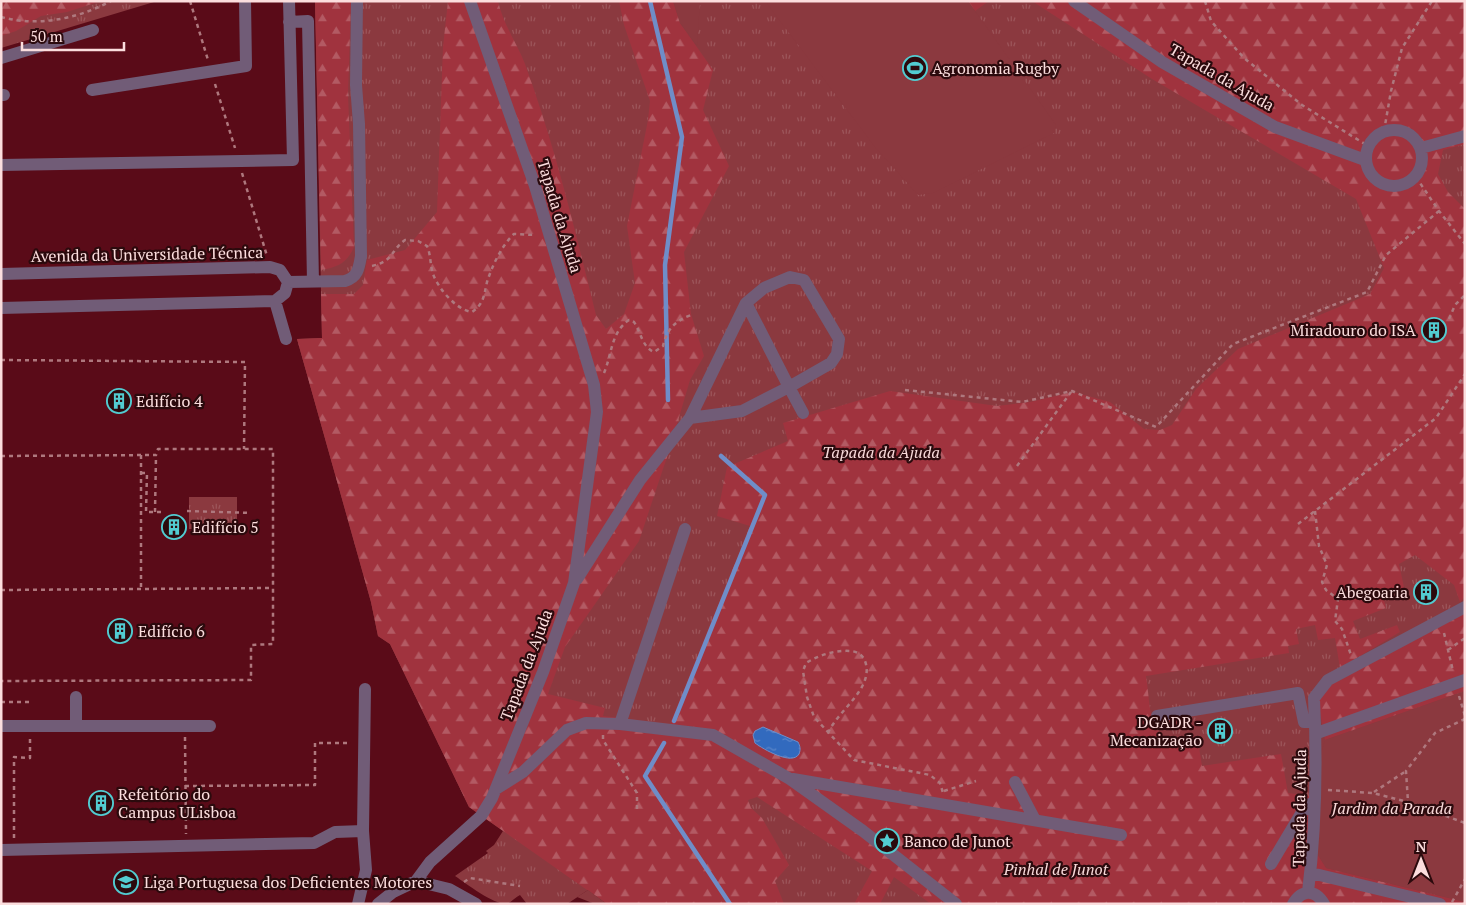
<svg xmlns="http://www.w3.org/2000/svg" width="1466" height="905" font-family="'PT Serif',serif">
  <style>
    .grass { fill: url(#grass-tufts) }
    .forest { fill: url(#forest-firs); fill-rule: evenodd }
    .garden { fill: #8b393f }
    .water { fill: url(#water-ripples); stroke: #6f8dc8 }
    .lines { fill: none; stroke-linecap: round; stroke-linejoin: round }
    .stream { stroke: #6f8dc8; stroke-width: 4.5 }
    .path { stroke: #ae787e; stroke-width: 2.5; stroke-dasharray: 4 4; stroke-linecap: butt }
    .minor { stroke: #715c77; stroke-width: 12 }
    .labels { text-anchor: middle; dominant-baseline: central; stroke-width: 4.5; stroke-linejoin: round; paint-order: stroke }
    .poi-label { font-size: 16px; fill: #fcdede; stroke: #2b0a0d; text-anchor: start }
    .street-label { font-size: 16px; fill: #fcdede; stroke: #2b0a0d }
    .park-label { font-size: 16px; font-style: italic; fill: #f9dada; stroke: #2b0a0d }
  </style>
  <defs>
    <pattern id="grass-tufts" width="24" height="20" patternUnits="userSpaceOnUse" patternTransform="scale(1.25)"><rect width="24" height="20" fill="#8b393f"/><path d="M3 7l-1-3M5 7V3M7 7l1-3M15 17l-1-3M17 17v-4M19 17l1-3" fill="none" stroke="#9c555a"/></pattern>
    <pattern id="forest-firs" width="22" height="20" patternUnits="userSpaceOnUse" patternTransform="scale(1.25)"><rect width="22" height="20" fill="#a0333e"/><path d="M5 1l3.5 6h-7zM16 11l3.5 6h-7z" fill="#b35a63"/></pattern>
    <pattern id="water-ripples" width="26" height="14" patternUnits="userSpaceOnUse" patternTransform="scale(1.25)"><rect width="26" height="14" fill="#326abe"/><path d="M2 4q2-2 4 0t4 0M15 11q2-2 4 0t4 0" fill="none" stroke="#5b86c9"/></pattern>
  </defs>
  <rect width="100%" height="100%" fill="#5a0b18"/>
  <!-- grass -->
  <path class="grass" d="M1,1H154V2L1,48Z
    M315,1H1465V904H607L588,890L567,904H527L520,895C516,897 511,902 507,904C494,905 467,884 455,876L488,853L486,851L494,845L503,831L469,807L390,644L378,636L371,602L297,339L322,338Z
    M189,497H237V529H189Z"/>
  <!-- forest -->
  <path class="forest" d="M1,1H101L67,12L41,16L16,31L1,36Z
    M315,1H351L348,94L354,247C347,263 338,267 321,270Z
    M448,1H498C503,24 517,43 525,64C555,146 575,230 596,315L606,329L624,314L635,283L627,226L648,120L650,101L624,25L619,1H673L680,23L713,70L703,110L729,166L684,252L691,314L704,356L690,380L669,451L639,541L565,647L548,694L605,708L603,716L670,724L750,526L717,516L727,467L788,441L783,423L890,391L997,406L1030,402L1073,392L1110,402L1144,429L1160,430L1172,425L1196,389L1238,349L1370,294L1384,268L1356,199L1152,79L1032,1H1465V144L1443,150L1438,174L1448,192L1465,209V597L1460,602L1454,585L1415,555L1399,564L1405,592L1384,600L1386,608L1353,621L1360,639L1397,625L1400,632L1340,668L1335,638L1318,640L1315,625L1296,629L1299,644L1288,646L1289,653L1146,676C1152,714 1146,749 1198,741L1202,766L1281,754L1288,793L1319,797L1326,868L1465,902V904H931L894,877L880,904H854L872,871L757,797L748,800L751,808L762,818L789,865L775,881L784,904H607L469,807L390,644L378,636L371,602L297,339L322,338L321,294H354L363,285L367,260L405,250L437,212L443,47ZM755,731L798,755L790,759L759,746L753,739Z
    M968,1H989L975,11Z
    M1465,613V691L1325,740L1318,702L1331,683Z"/>
  <!-- garden -->
  <path class="garden" d="M673,1H700L697,46L680,23Z
    M765,1H968L1056,125L1054,133L933,193L918,195L875,147Z
    M1465,691V902L1326,868L1317,854L1320,756L1325,740Z
    M588,890L607,904H595L577,897Z"/>
  <!-- water -->
  <path class="water" d="M763,727L798,742C800,746 801,749 799,754C792,766 763,749 755,743L753,735L755,731Z"/>
  <g class="lines">
    <!-- stream -->
    <path class="stream" d="M650,1L682,137L665,265L668,400
      M674,721L765,495L721,456
      M664,743L645,776L730,904"/>
    <!-- path -->
    <path class="path" d="M190,1L208,60
      M1205,1L1211,21L1244,58L1302,105L1368,146
      M1,17C38,27 77,19 111,1
      M215,84L235,148
      M1384,131L1391,91L1402,48L1432,1
      M242,173L267,256
      M1416,177L1439,211L1465,244
      M372,266C394,261 391,250 405,240L418,241L427,246C431,255 430,265 433,274C438,288 456,310 472,312C484,304 484,295 487,282C492,266 502,245 514,234L536,235
      M1449,319L1455,305L1465,295
      M1,360L245,362L244,449
      M604,373C612,354 611,332 629,320L634,322C641,332 642,347 654,352L663,346C667,329 675,321 691,315
      M905,390L1022,402L1072,391L1156,427L1233,344L1367,292L1386,255L1439,211
      M141,455V589
      M1,456L156,455L158,449H273V644L251,645V680L1,681
      M1017,466L1071,392
      M141,473H147L146,512H161
      M187,511L251,513
      M1315,511L1319,546L1327,565L1322,582L1326,590L1338,599L1335,621L1342,629L1351,655
      M155,512L156,456
      M1298,524L1436,418L1465,374
      M1,590L273,588
      M1444,633L1453,671
      M1448,650L1465,638
      M1459,696L1465,716
      M1,702H31
      M1465,719L1435,733L1406,771L1408,802L1465,823
      M828,733C838,710 875,688 865,661C863,655 856,651 850,651C835,650 819,655 806,663L803,671L807,697L814,717L854,760L930,775L940,783L943,793
      M603,735V740L637,793V810
      M185,737L186,834
      M185,786L315,785V743H351
      M1328,790L1373,793L1408,802
      M944,791L976,781
      M1374,792L1406,771
      M14,838V757L30,758V739
      M464,882L470,878L520,886
      M1452,902L1465,879"/>
    <!-- minor -->
    <path class="minor" d="M1074,1L1162,62L1275,127L1365,160
      M289,22L308,21L313,282
      M1,58L93,30
      M92,90L246,66L245,1
      M1,95H4
      M1366 158a28 28 0 1 1 56 0a28 28 0 1 1-56 0Z
      M1421,148L1465,136
      M1,165L293,160L289,1
      M1,274L270,267L280,270L288,282L285,293L275,301L1,308
      M288,282L345,281C358,277 359,268 361,256L359,124L356,85L357,1
      M275,301L286,339
      M690,418L742,411L789,387L803,413
      M577,579L640,480L690,418L746,303L764,288L790,277L804,280L839,339L837,354L831,363L789,387L746,303
      M76,697V726
      M1157,716L1298,693L1304,722H1315
      M620,724L685,529
      M1,726H210
      M1317,733L1465,680
      M793,779L1121,835
      M1015,782L1035,820
      M496,789L523,772L567,730L586,723L620,724L713,735L790,779L863,831L956,904
      M1,850L314,843L335,832L363,831
      M1271,864L1302,812L1314,801
      M1311,873L1440,904
      M416,881L449,889L476,904
      M1308,892C1316,828 1317,762 1314,698L1328,680L1465,607
      M358,904L366,870L363,831L365,689
      M378,904L393,892L416,881L430,862L481,816L492,798L543,672L574,583L597,412L594,385L535,186L470,1
      M1293,904C1302,889 1315,889 1324,904"/>
  </g>
  <!-- icons -->
  <defs>
    <symbol id="stadium-ring" viewBox="-11 -11 22 22"><circle r="9.5" fill="#2b0a0d" stroke="#52ccd1" stroke-width="1.5"/><path d="M0-5a6.5 5 0 1 0 0 10a6.5 5 0 1 0 0-10ZM-3.5-1.8h7v3.6h-7Z" fill="#52ccd1"/></symbol>
    <symbol id="building-ring" viewBox="-11 -11 22 22"><circle r="9.5" fill="#2b0a0d" stroke="#52ccd1" stroke-width="1.5"/><path d="M-4-6H4V6H1V3H-1V6H-4ZM-2.5-4.3h1.7v1.8h-1.7ZM.8-4.3h1.7v1.8H.8ZM-2.5-1h1.7V.8h-1.7ZM.8-1h1.7V.8H.8Z" fill="#52ccd1"/></symbol>
    <symbol id="sight-ring" viewBox="-11 -11 22 22"><circle r="9.5" fill="#2b0a0d" stroke="#52ccd1" stroke-width="1.5"/><path d="M0-6L1.8-2.2L6-1.7L2.9 1.2L3.7 5.4L0 3.3L-3.7 5.4L-2.9 1.2L-6-1.7L-1.8-2.2Z" fill="#52ccd1"/></symbol>
    <symbol id="school-ring" viewBox="-11 -11 22 22"><circle r="9.5" fill="#2b0a0d" stroke="#52ccd1" stroke-width="1.5"/><path d="M0-5L7-2L0 1L-7-2ZM-4 1L0 2.5L4 1V4Q0 6-4 4Z" fill="#52ccd1"/></symbol>
  </defs>
  <g fill-rule="evenodd">
    <use href="#stadium-ring" x="901" y="54" width="28" height="28"/>
    <use href="#building-ring" x="1420" y="316" width="28" height="28"/>
    <use href="#building-ring" x="105" y="387" width="28" height="28"/>
    <use href="#building-ring" x="160" y="513" width="28" height="28"/>
    <use href="#building-ring" x="1412" y="578" width="28" height="28"/>
    <use href="#building-ring" x="106" y="617" width="28" height="28"/>
    <use href="#building-ring" x="1206" y="717" width="28" height="28"/>
    <use href="#building-ring" x="87" y="789" width="28" height="28"/>
    <use href="#sight-ring" x="873" y="827" width="28" height="28"/>
    <use href="#school-ring" x="112" y="868" width="28" height="28"/>
  </g>
  <g class="labels">
    <!-- poi labels -->
    <g class="poi-label">
      <text x="932" y="68">Agronomia Rugby</text>
      <text x="1416" y="330" text-anchor="end">Miradouro do ISA</text>
      <text x="136" y="401">Edifício 4</text>
      <text x="192" y="527">Edifício 5</text>
      <text x="1408" y="592" text-anchor="end">Abegoaria</text>
      <text x="138" y="631">Edifício 6</text>
      <text x="1202" y="722" text-anchor="end">DGADR -<tspan x="1202" dy="18">Mecanização</tspan></text>
      <text x="118" y="794">Refeitório do<tspan x="118" dy="18">Campus ULisboa</tspan></text>
      <text x="904" y="841">Banco de Junot</text>
      <text x="144" y="882">Liga Portuguesa dos Deficientes Motores</text>
    </g>
    <!-- street labels -->
    <g class="street-label">
      <text transform="translate(1222 77) rotate(30)">Tapada da Ajuda</text>
      <text transform="translate(560 216) rotate(73)">Tapada da Ajuda</text>
      <text transform="translate(147 254) rotate(-1)">Avenida da Universidade Técnica</text>
      <text transform="translate(526 665) rotate(-69)">Tapada da Ajuda</text>
      <text transform="translate(1299 808) rotate(-89)">Tapada da Ajuda</text>
    </g>
    <!-- park labels -->
    <g class="park-label">
      <text x="881" y="452">Tapada da Ajuda</text>
      <text x="1392" y="808">Jardim da Parada</text>
      <text x="1056" y="869">Pinhal de Junot</text>
    </g>
  </g>
  <!-- border -->
  <rect width="1466" height="905" fill="none" stroke="#fcdede" stroke-width="5"/>
  <!-- north arrow -->
  <g transform="translate(1421 860)" stroke="#2b0a0d" stroke-width="4" paint-order="stroke">
  <path d="M0-4L9 19L0 12L-9 19Z" fill="#fcdede"/>
  <text y="-8" font-size="14" font-weight="bold" text-anchor="middle" fill="#fcdede">N</text>
  </g>
  <!-- scale -->
  <path d="M22 42v8h102v-8" fill="none" stroke="#fcdede" stroke-width="2.5"/>
  <text x="30" y="42" font-size="15" fill="#fcdede" stroke="#2b0a0d" stroke-width="4" paint-order="stroke">50 m</text>
</svg>
